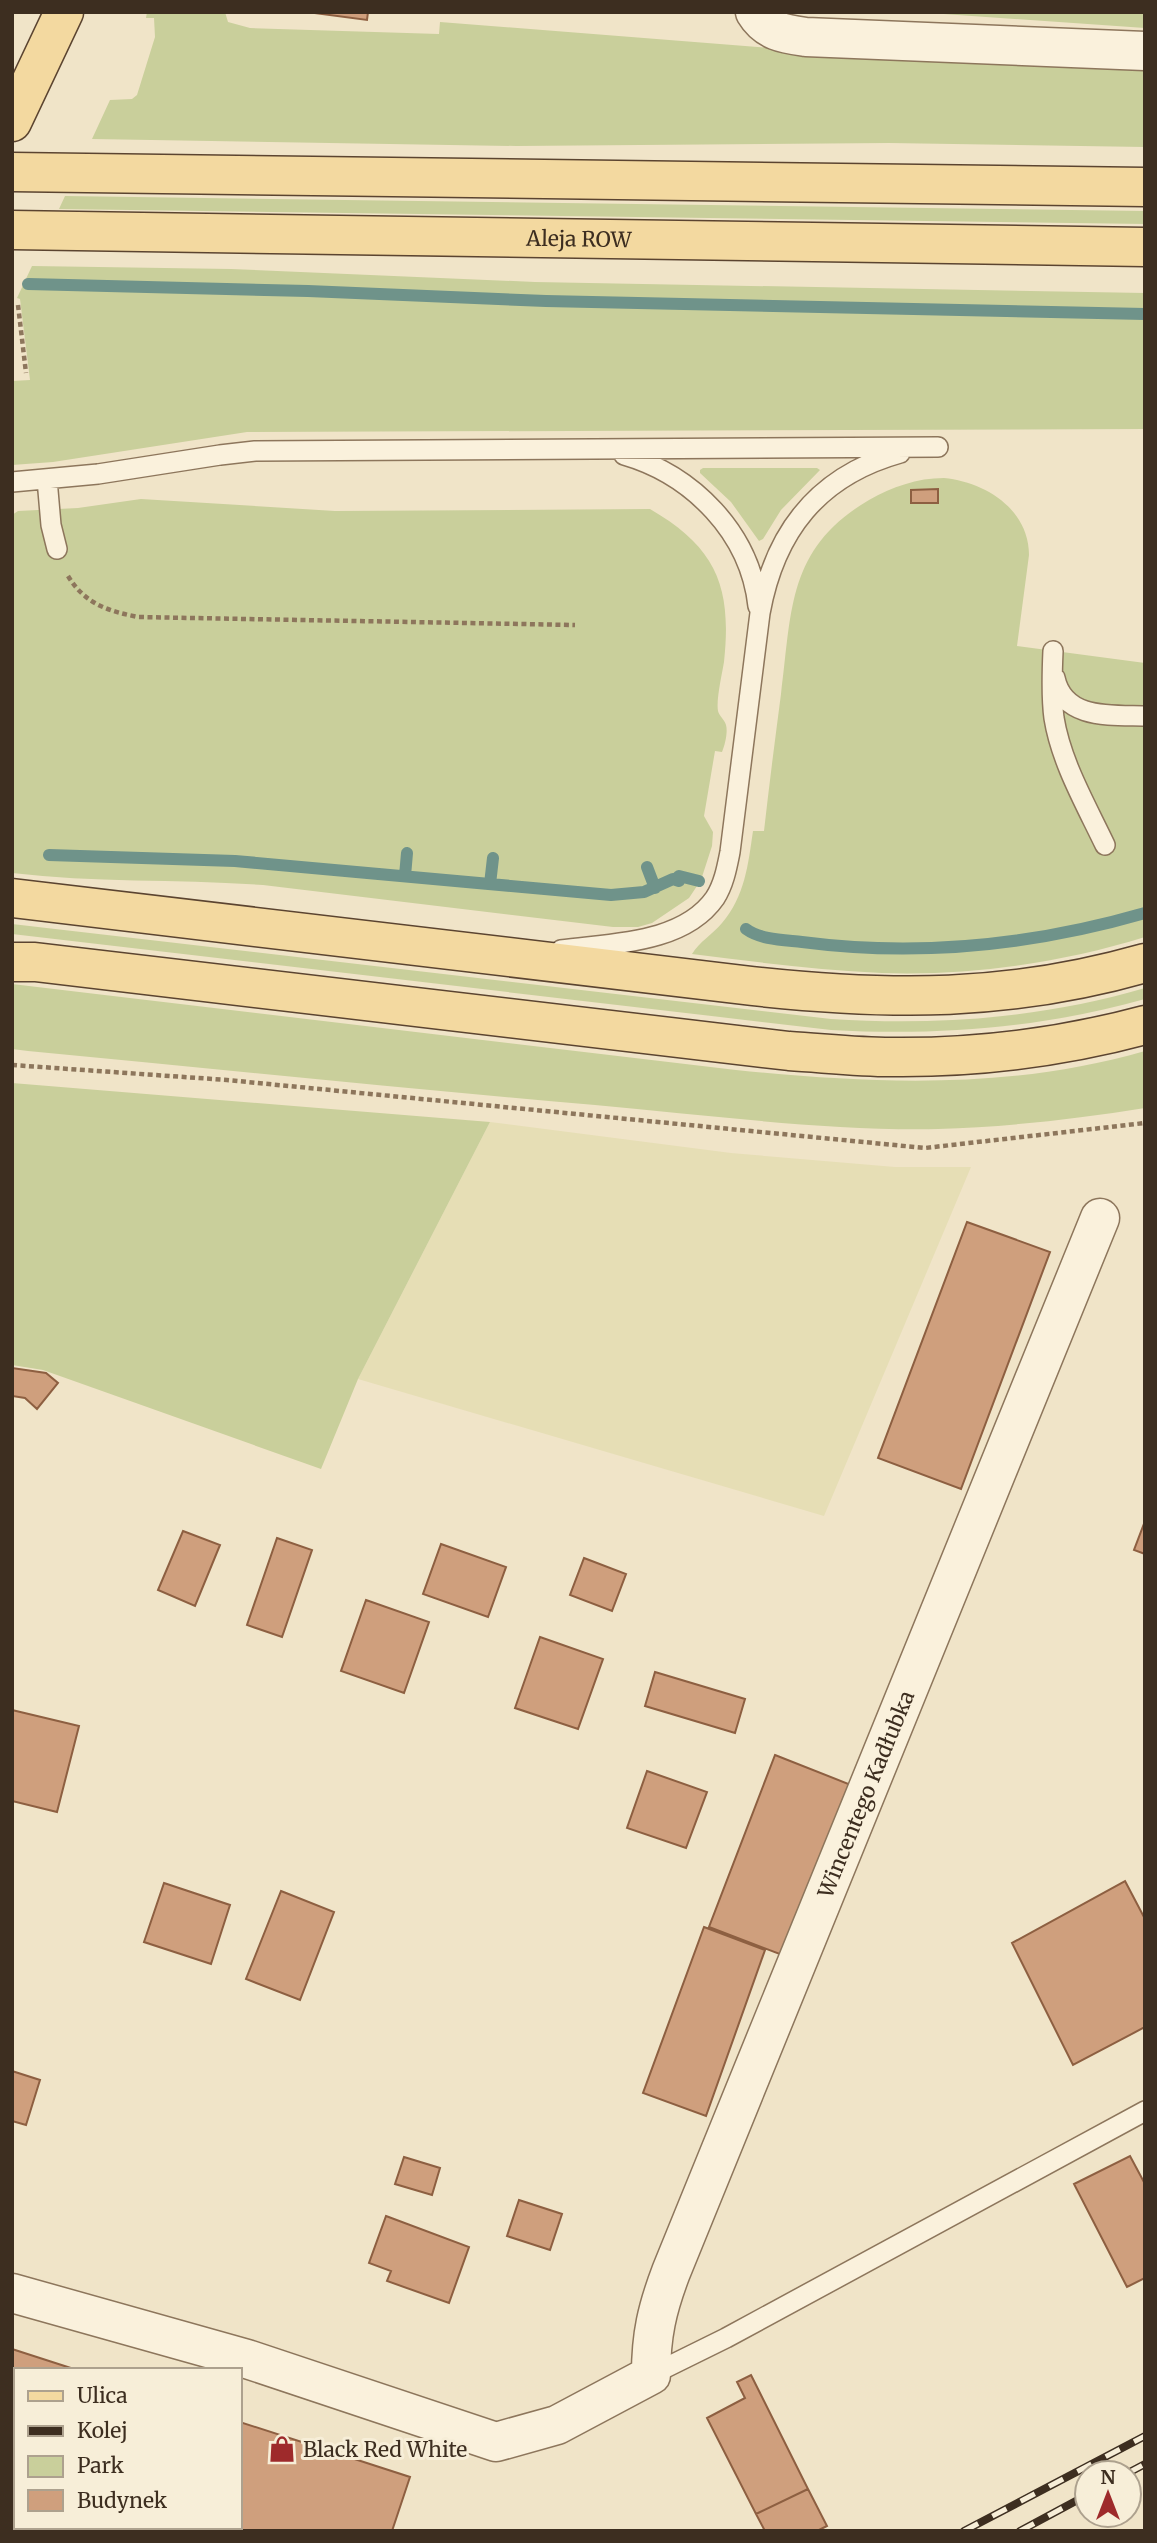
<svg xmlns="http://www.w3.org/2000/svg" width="1157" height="2543" font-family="Merriweather,serif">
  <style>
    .farmland { fill: #e6deb5 }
    .green { fill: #c9cf9b }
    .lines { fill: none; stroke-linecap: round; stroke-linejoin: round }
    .stream { stroke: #6f938a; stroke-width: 12 }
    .building { fill: #cf9f7d; stroke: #8d5f41; stroke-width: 2 }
    .service-casing { stroke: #8d765c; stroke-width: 22 }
    .minor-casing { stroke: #8d765c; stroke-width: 41 }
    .primary-casing { stroke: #5b4430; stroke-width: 41 }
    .path { stroke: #8d765c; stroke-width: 4.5; stroke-dasharray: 5 3.5; stroke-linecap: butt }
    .service { stroke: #faf1dc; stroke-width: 19 }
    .minor { stroke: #faf1dc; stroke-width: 38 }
    .primary { stroke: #f3d9a0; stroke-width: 38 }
    .rail-casing { stroke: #3d2e20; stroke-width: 8 }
    .rail { stroke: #f7eed8; stroke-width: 5; stroke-dasharray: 16; stroke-linecap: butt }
    .labels { text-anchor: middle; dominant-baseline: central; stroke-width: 6; stroke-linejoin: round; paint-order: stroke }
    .street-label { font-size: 21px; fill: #3d2e20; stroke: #f7eed8 }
    .poi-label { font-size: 21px; fill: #3d2e20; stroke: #f7eed8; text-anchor: start }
  </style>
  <rect width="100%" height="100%" fill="#f0e4c8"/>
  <!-- farmland -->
  <path class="farmland" d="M490,1122L731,1153L895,1167H971L824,1516L358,1379Z"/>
  <!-- green -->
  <path class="green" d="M147,12H225L228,22L250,28L439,34L440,22L771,48L1145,65V147L889,143L516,146L92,139L110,100L132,99L137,95L155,37L154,18H146Z
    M915,12H1145V28Z
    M65,196L1145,211V224L59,209Z
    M32,266L231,269L535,282L1145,293V429L247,432L53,462L12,465V381L30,380L20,299L17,298Z
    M703,468H817L820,470L781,510L763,539L759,541L731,502L700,473V470Z
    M944,478C985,482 1029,509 1029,555L1017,646L1145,663V937C1061,963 970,976 882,973C818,970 755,962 692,954C699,942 713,934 722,923C745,896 748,865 753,831H764C769,786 775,740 781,694C792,610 787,548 869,500C892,487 917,478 944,478Z
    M141,499L335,511L650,509C717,548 732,587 724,662C722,674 716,700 718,711C719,716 725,720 726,725C728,732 725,745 722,752L715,751L704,816L713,832L712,846L701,880L689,898L652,923L638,927H613L263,885C180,879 96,883 12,873V515L18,511L78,508Z
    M12,924L831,1019C938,1026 1042,1018 1145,988V999C1043,1028 937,1036 831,1030L12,934Z
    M12,984L736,1070C874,1084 1010,1090 1145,1051V1108C1076,1119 1007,1127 938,1129C824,1131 708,1115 595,1105C406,1089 217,1069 28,1051L12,1049Z
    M12,1083L490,1122L358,1379L321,1469L43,1370L12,1365Z"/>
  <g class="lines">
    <!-- stream -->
    <path class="stream" d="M28,284L308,291L546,301L1145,314
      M49,855L235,861L611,895L644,892L673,879L679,881
      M647,867L655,888
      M405,876L407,853
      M676,879L679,876L699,881
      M490,884L493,858
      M746,929C761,940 784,940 802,942C917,957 1034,945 1145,913"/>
  </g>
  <!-- building -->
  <path class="building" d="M307,12H368L367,20Z
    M938,489V503H911V490Z
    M967,1222L1050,1252L961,1489L878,1458Z
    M12,1368L46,1373L58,1383L37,1409L25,1398L12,1396Z
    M1145,1521V1554L1134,1550Z
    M183,1531L220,1545L195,1606L158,1590Z
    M277,1538L312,1550L282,1637L247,1625Z
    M441,1544L506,1567L488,1617L423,1594Z
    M584,1558L626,1574L612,1611L570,1595Z
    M366,1600L429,1622L404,1693L341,1671Z
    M540,1637L603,1659L578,1729L515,1708Z
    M655,1672L745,1699L735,1733L645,1706Z
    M12,1710L79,1726L57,1812L12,1801Z
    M775,1755L851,1785L785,1956L709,1927Z
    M647,1771L707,1792L686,1848L627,1828Z
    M1125,1881L1145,1919V2027L1073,2065L1012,1943Z
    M164,1883L230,1905L211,1964L144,1942Z
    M281,1891L334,1912L300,2000L246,1979Z
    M704,1927L765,1950L706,2116L643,2093Z
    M12,2071L40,2080L26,2125L12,2121Z
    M1130,2156L1145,2184V2278L1127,2287L1074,2184Z
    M404,2157L440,2168L432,2195L395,2184Z
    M519,2200L562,2214L550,2250L507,2236Z
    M386,2216L469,2247L449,2303L387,2281L391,2271L369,2263Z
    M12,2349L77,2370H16V2527H240V2422L410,2477L392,2531H12Z
    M751,2375L808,2489L756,2514L707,2418L745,2398L737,2382Z
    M808,2489L827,2526L817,2531H765L756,2514Z"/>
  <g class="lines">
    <defs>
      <path id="service" d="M624,455C693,475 750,533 758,606
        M47,479L51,525L57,549
        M12,482L98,474L220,455L255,451L938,447
        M1053,651C1052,673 1051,696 1054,718C1061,762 1086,805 1105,845
        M1055,678C1064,720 1111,715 1145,716
        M561,950C611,943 683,944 715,898C724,884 727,867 730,852L760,613C775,531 818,476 900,453
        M651,2375L726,2338L1145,2111"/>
      <g id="minor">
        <path d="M755,12C767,32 785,34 806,37L1145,51"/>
        <path id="s1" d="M12,2293L247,2359L496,2442L557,2425L651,2375C651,2335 657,2309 671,2272L1100,1218"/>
      </g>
      <g id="primary">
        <path d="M12,122L64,12"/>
        <path d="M12,172L1145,187"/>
        <path id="s2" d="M12,230L1145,247"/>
        <path d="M12,898L752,986C891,1001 1008,1002 1145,963"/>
        <path d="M12,962H35L789,1051C823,1053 857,1057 891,1057C976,1058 1063,1047 1145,1025"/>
      </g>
    </defs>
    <!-- service casing -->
    <use href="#service" class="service-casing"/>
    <!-- minor casing -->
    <use href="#minor" class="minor-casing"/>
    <!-- primary casing -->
    <use href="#primary" class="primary-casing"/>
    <!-- path -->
    <path class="path" d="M18,305L26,373
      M68,576C85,604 108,611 138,617L575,625
      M12,1065L227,1080L925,1148L1145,1123"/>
    <!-- service -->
    <use href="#service" class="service"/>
    <!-- minor -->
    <use href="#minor" class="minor"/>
    <!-- primary -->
    <use href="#primary" class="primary"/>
    <defs>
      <path id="rail" d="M1128,2473L1145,2464
        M964,2531L1145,2436
        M1020,2531L1087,2495"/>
    </defs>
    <!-- rail casing -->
    <use href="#rail" class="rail-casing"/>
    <!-- rail -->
    <use href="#rail" class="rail"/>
  </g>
  <!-- icons -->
  <defs>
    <symbol id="shop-bare" viewBox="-9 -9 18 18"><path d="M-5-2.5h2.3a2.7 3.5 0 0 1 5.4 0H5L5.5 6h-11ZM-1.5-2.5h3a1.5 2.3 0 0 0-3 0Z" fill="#9e2a2b" stroke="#f7eed8" stroke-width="2.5" paint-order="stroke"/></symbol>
  </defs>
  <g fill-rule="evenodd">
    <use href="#shop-bare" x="263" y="2430" width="38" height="38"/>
  </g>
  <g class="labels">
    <!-- street labels -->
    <g class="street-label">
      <text stroke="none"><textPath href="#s2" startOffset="567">Aleja ROW</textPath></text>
      <text stroke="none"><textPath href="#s1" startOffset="1298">Wincentego Kadłubka</textPath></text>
    </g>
    <!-- poi labels -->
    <g class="poi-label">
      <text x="303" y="2449">Black Red White</text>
    </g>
  </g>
  <!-- border -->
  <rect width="1157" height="2543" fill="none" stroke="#3d2e20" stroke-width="28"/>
  <!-- legend -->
  <rect x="14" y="2368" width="228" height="161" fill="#f7eed8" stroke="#ada18e" stroke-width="2"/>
  <rect x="28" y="2391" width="35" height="10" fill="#f3d9a0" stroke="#ada18e" stroke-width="2"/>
  <text x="77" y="2403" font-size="21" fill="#3d2e20">Ulica</text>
  <rect x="28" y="2426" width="35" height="10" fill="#3d2e20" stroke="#ada18e" stroke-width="2"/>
  <text x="77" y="2438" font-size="21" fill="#3d2e20">Kolej</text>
  <rect x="28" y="2456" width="35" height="21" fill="#c9cf9b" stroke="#ada18e" stroke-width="2"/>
  <text x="77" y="2473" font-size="21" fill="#3d2e20">Park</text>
  <rect x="28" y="2490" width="35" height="21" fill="#cf9f7d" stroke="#ada18e" stroke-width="2"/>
  <text x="77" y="2508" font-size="21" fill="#3d2e20">Budynek</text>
  <!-- north arrow -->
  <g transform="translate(1108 2494)"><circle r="33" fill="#f7eed8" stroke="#ada18e" stroke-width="2"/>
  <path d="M0-5L12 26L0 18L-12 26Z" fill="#9e2a2b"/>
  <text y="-10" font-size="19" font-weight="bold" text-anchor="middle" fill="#3d2e20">N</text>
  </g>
</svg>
